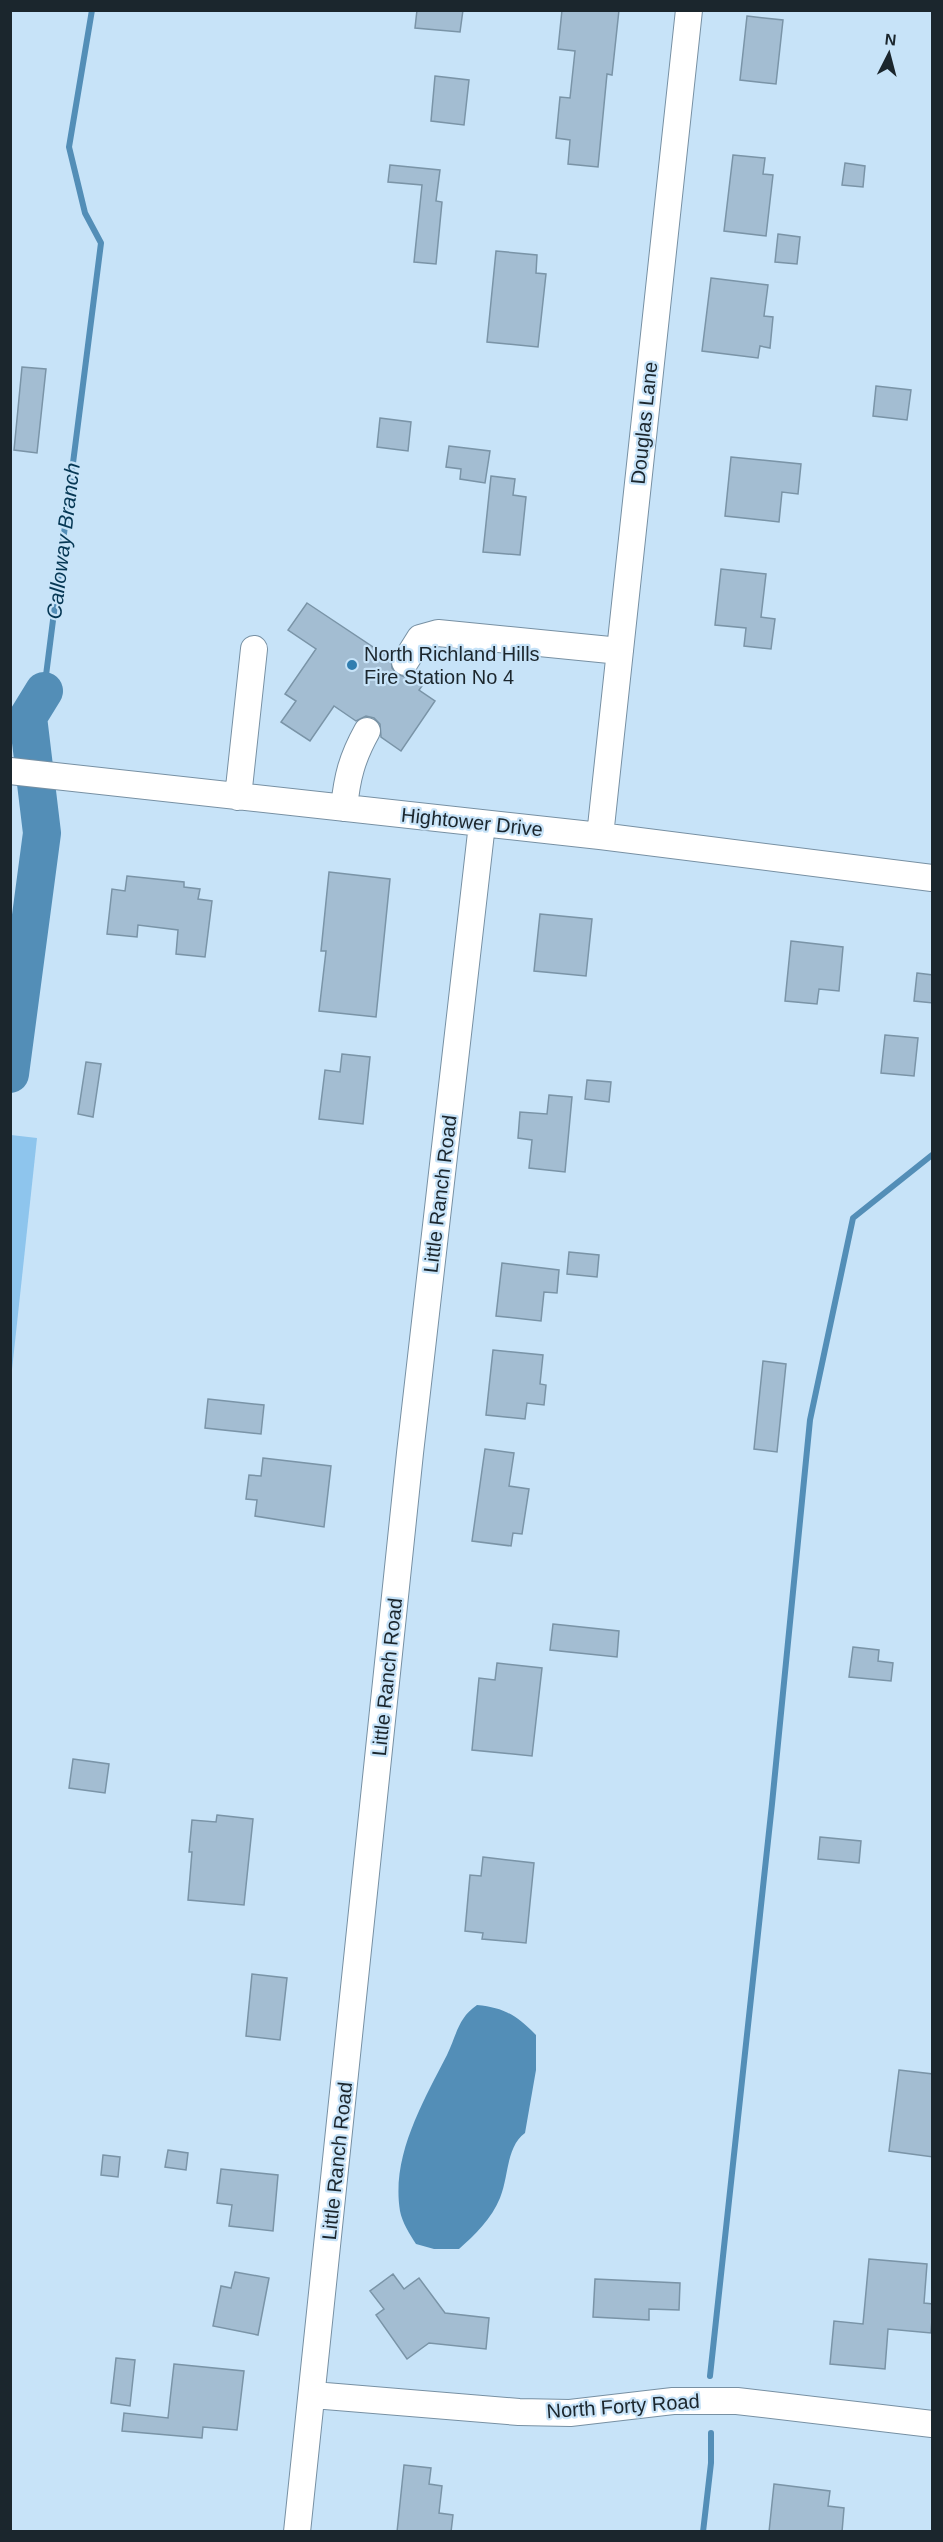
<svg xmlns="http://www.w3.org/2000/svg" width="943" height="2542" font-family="Arial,sans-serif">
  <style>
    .green { fill: #8ec5ed }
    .water { fill: #538eb7 }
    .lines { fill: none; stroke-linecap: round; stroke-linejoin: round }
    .stream { stroke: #538eb7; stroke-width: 6 }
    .river { stroke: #538eb7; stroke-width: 38 }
    .building { fill: #a3bdd2; stroke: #7a94a7; stroke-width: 1.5 }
    .minor-casing { stroke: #7790a3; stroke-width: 28 }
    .minor { stroke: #fff; stroke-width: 26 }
    .poi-dot { fill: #307eb0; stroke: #c7e3f8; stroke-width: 2 }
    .labels { text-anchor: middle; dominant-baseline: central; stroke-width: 4.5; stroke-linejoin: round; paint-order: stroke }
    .street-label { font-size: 20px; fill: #1b262d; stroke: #c7e3f8 }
    .poi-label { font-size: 20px; fill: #1b262d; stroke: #c7e3f8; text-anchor: start }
    .water-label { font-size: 21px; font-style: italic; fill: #053754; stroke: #c7e3f8 }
  </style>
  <rect width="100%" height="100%" fill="#c7e3f8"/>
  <!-- green -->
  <path class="green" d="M11,1135L37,1138L11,1379L10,1135Z"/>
  <!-- water -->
  <path class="water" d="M477,2005C505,2008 516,2015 536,2035V2070L525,2133C506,2147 509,2176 500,2198C492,2218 475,2235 459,2249H434L416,2244C410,2235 402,2222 400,2211C391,2156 423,2102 447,2055C457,2034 458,2018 477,2005Z"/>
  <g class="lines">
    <!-- stream -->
    <path class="stream" d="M44,691L101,243L85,213L69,147L92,10
      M710,2376L772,1804L810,1420L853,1218L932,1155
      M703,2532L711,2463V2433"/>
    <!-- river -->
    <path class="river" d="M10,1074L42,833L28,717L44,691"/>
  </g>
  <!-- building -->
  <path class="building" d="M417,10H463L460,32L415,28Z
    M562,10H619L612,75L607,74L598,167L568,164L570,140L556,138L560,97L570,98L575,51L558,49Z
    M747,16L783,20L776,84L740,80Z
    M435,76L469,80L464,125L431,121Z
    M733,155L765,158L763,174L773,175L766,236L724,231Z
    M845,163L865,166L863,187L842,185Z
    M390,165L440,170L436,201L442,202L436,264L414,262L422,185L388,182Z
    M778,234L800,237L797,264L775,262Z
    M496,251L537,255L536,273L546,274L538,347L487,342Z
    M711,278L768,285L764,316L773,317L770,348L760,346L758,358L702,351Z
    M22,367L46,369L37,453L14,450Z
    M876,386L911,390L907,420L873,416Z
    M380,418L411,422L408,451L377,447Z
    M449,446L490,451L485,483L460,479L461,469L446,467Z
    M731,457L801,464L798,494L782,492L779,522L725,516Z
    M491,476L515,479L513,495L526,497L520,555L483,552Z
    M721,569L766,574L761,617L775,619L771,649L744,646L746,628L715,625Z
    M307,603L391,659L392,668L397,674L405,677L413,674L425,682L419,690L435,701L401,751L381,737L380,724L374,718L366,716L356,721L334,706L310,741L281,722L296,701L285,694L316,649L288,630Z
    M329,872L390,879L376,1017L319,1011L326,951H321Z
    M127,876L184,882V887L200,889L198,899L212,901L205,957L176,954L178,930L138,925L137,937L107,934L112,889L125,891Z
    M540,914L592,919L586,976L534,971Z
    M791,941L843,947L839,991L819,989L817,1004L785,1001Z
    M917,973L933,975V1003L914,1001Z
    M885,1035L918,1038L914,1076L881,1073Z
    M342,1054L370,1057L363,1124L319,1119L325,1070L340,1072Z
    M86,1062L101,1064L93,1117L78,1114Z
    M587,1080L611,1082L609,1102L585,1099Z
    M549,1095L572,1097L565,1172L529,1168L532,1140L518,1138L520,1112L547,1114Z
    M569,1252L599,1255L597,1277L567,1274Z
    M502,1263L559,1270L557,1293L544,1292L541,1321L496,1316Z
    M493,1350L543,1355L540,1384L546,1385L544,1405L527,1403L525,1419L486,1415Z
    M763,1361L786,1364L777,1452L754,1449Z
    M208,1399L264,1405L261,1434L205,1428Z
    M485,1449L514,1453L509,1486L529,1489L522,1534L513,1533L511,1546L472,1541Z
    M263,1458L331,1466L324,1527L255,1516L257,1500L246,1499L249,1475L261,1476Z
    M553,1624L619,1631L617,1657L550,1650Z
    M853,1647L879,1650L878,1661L893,1663L891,1681L849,1677Z
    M497,1663L542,1668L532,1756L472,1750L479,1678L495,1680Z
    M73,1759L109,1764L105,1793L69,1788Z
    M217,1815L253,1819L244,1905L188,1900L192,1852H189L192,1820L216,1822Z
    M820,1837L861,1841L859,1863L818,1859Z
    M483,1857L534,1863L526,1943L482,1939L483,1933L465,1931L470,1875L481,1876Z
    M252,1974L287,1978L280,2040L246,2036Z
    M899,2070L933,2074V2157L889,2151Z
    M168,2150L188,2153L186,2170L165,2167Z
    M103,2155L120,2157L118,2177L101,2175Z
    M221,2169L278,2175L273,2231L229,2226L232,2205L217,2203Z
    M869,2259L927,2264L924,2303L933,2304L931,2333L888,2329L885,2369L830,2364L834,2321L863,2324Z
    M235,2272L269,2278L258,2335L213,2326L221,2286L231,2288Z
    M393,2274L404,2289L419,2278L445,2313L489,2318L486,2349L429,2343L407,2359L376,2315L384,2309L370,2291Z
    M595,2279L680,2283L679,2310L649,2309V2320L593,2317Z
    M116,2358L135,2360L130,2406L111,2403Z
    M174,2364L244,2371L237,2430L203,2427L202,2438L122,2431L124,2413L168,2418Z
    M404,2465L431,2468L429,2484L442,2486L439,2513L453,2515L451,2532H397Z
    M774,2484L830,2491L828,2506L844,2508L842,2532H769Z"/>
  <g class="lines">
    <defs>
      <path id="minor" d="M405,662L420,638L438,633L620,651
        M10,771L600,836L932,878
        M238,797L254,649
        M344,808C347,777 352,758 367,731
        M600,836L689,10
        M313,2395L519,2412L570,2413L673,2401H737L932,2424
        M297,2532L410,1453L482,824"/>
    </defs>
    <!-- minor casing -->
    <use href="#minor" class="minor-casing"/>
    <!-- minor -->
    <use href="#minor" class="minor"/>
  </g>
  <!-- markers -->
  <circle class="poi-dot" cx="352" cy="665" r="6"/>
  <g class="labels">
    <!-- street labels -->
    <g class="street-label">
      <text transform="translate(644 423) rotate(-84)">Douglas Lane</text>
      <text transform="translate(472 822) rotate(6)">Hightower Drive</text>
      <text transform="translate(440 1194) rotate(-83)">Little Ranch Road</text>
      <text transform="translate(387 1677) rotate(-84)">Little Ranch Road</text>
      <text transform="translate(337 2161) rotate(-84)">Little Ranch Road</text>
      <text transform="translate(623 2406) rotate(-4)">North Forty Road</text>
    </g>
    <!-- poi labels -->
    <g class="poi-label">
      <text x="364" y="654">North Richland Hills<tspan x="364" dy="23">Fire Station No 4</tspan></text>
    </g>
    <!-- water labels -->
    <g class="water-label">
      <text transform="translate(63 541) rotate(-83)">Calloway Branch</text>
    </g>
  </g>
  <!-- border -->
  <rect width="943" height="2542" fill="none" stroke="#1b262d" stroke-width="24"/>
  <!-- north arrow -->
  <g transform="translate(889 54) rotate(6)" stroke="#c7e3f8" stroke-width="4.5" paint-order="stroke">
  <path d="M0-4.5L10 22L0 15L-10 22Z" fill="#1b262d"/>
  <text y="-9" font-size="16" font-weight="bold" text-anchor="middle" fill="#1b262d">N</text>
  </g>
</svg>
